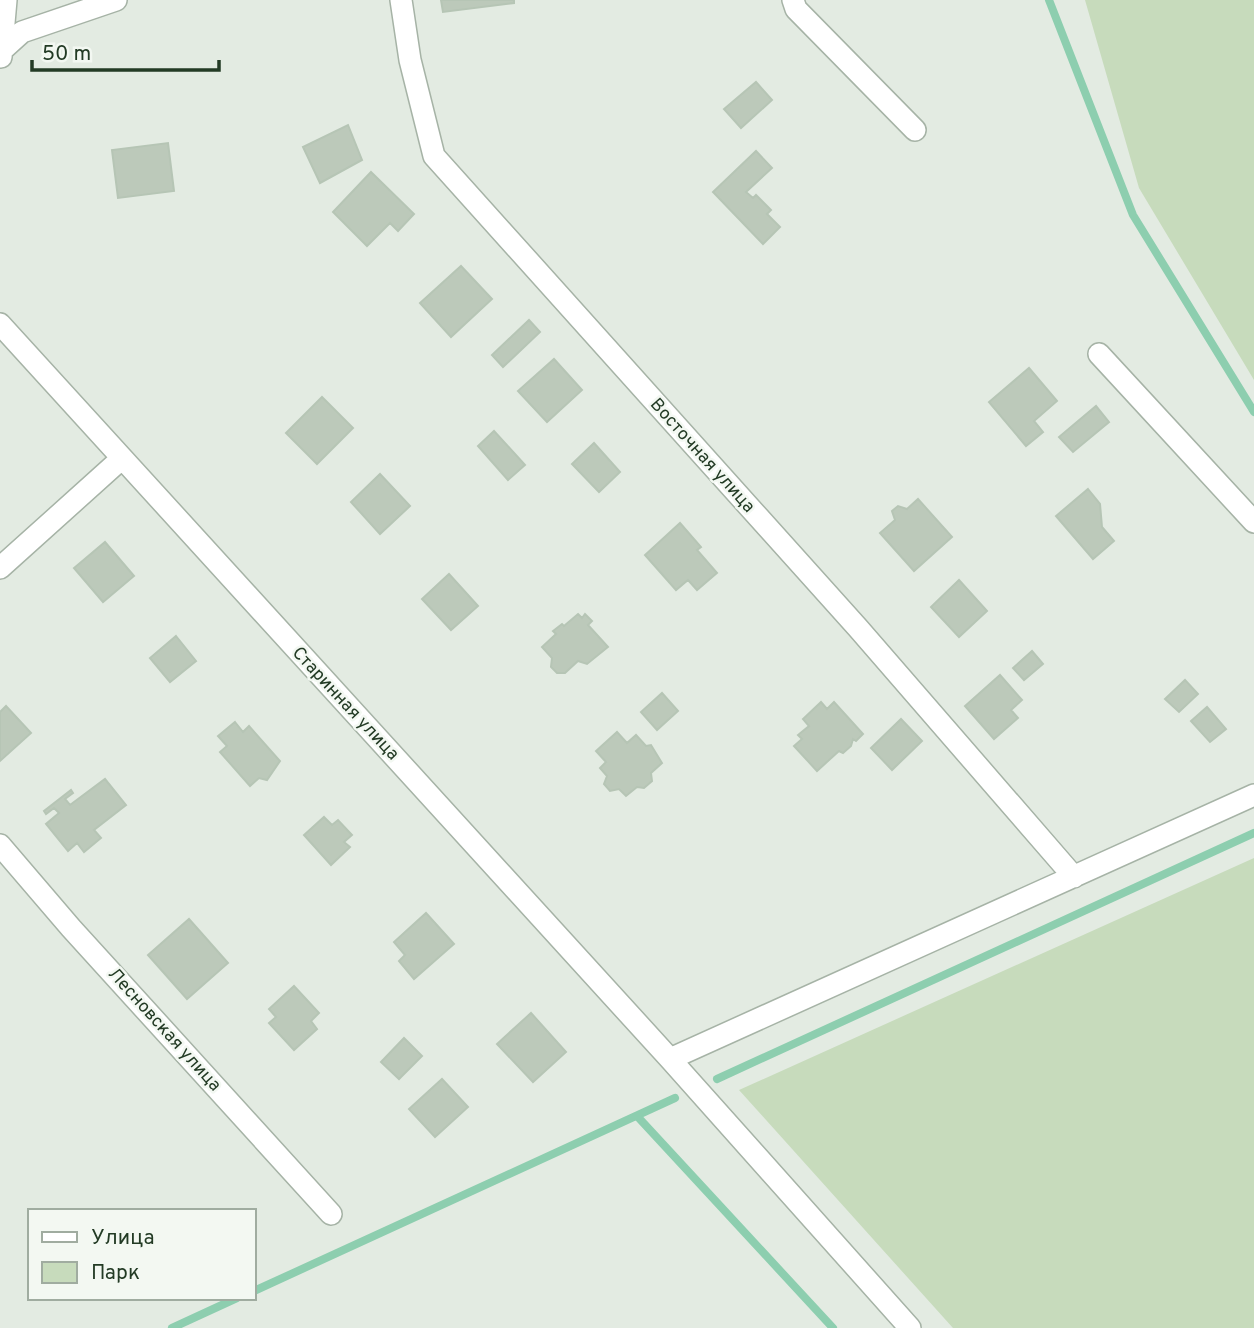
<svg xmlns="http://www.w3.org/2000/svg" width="1254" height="1328" font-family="Overpass,sans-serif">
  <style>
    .green { fill: #c7dbbc }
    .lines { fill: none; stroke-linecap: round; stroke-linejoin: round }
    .stream { stroke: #8dceaf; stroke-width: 8 }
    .building { fill: #bcc9ba; stroke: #b6c5b5; stroke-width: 2 }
    .minor-casing { stroke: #a6b3a6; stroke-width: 24 }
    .minor { stroke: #fff; stroke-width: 21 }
    .labels { text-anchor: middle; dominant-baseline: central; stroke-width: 5; stroke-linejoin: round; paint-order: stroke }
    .street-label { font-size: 18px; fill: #233b25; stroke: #f3f8f2 }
  </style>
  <rect width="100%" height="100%" fill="#e3ebe2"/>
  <!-- green -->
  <path class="green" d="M1085,0H1254V380L1139,188Z
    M1254,858V1328H953L739,1090Z"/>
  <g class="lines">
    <!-- stream -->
    <path class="stream" d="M1049,0L1133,215L1254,412
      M717,1079L1254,833
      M637,1116L833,1328
      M254,1291L675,1098
      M172,1328L237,1298"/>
  </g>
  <!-- building -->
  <path class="building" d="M441,0H514V3L443,12Z
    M756,82L772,100L741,128L724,109Z
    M348,125L362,160L320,183L303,147Z
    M168,143L174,191L118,198L112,150Z
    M756,151L772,168L746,192L753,198L756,195L771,210L767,214L780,227L763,244L713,192Z
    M371,172L414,214L398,231L390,223L367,246L333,212Z
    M461,266L492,299L451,337L420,303Z
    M529,320L540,332L503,367L492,355Z
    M554,359L582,390L547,422L518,391Z
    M1029,368L1057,401L1034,421L1043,432L1026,446L989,402Z
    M322,397L353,428L317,464L286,433Z
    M1096,406L1109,422L1073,452L1059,437Z
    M494,431L525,465L508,480L478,446Z
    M594,443L620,472L599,492L572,464Z
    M380,474L410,506L380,534L351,502Z
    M1088,489L1100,504L1102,527L1114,541L1093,559L1056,516Z
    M918,499L952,537L914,571L880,533L895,520L892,511L898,506L907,509Z
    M680,523L701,547L697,550L717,573L697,590L688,580L676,590L645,555Z
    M105,542L134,576L103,602L74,568Z
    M449,574L478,606L451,630L422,599Z
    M959,580L987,611L959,637L931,607Z
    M578,614L582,618L585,614L592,621L588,625L608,647L587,664L578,661L565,673H557L551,667L552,658L542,647L556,634L553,631L562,624L564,626Z
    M176,636L196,661L170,682L150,658Z
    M1032,651L1043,664L1024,680L1013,668Z
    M1000,675L1022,700L1011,710L1018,718L994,739L965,706Z
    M1185,680L1198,694L1179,712L1165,699Z
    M662,693L678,711L657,730L641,712Z
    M821,702L827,709L834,702L863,734L856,741L853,739L851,746L843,753L839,751L817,771L794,746L802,739L798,735L809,726L803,719Z
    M6,706L31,733L0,761V712Z
    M1207,707L1226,729L1210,742L1191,721Z
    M901,719L922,741L892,770L871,748Z
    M235,722L243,732L249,726L280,761L267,780L259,778L250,786L220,752L227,746L218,736Z
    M617,732L627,743L636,735L646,746L651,745L662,763L651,773L652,781L644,788L637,787L626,796L619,789L610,791L604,784L607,776L600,768L606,762L596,751Z
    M105,779L126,805L94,830L101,838L84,852L77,843L68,851L46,824L59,813L54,808L46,814L44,811L71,790L73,793L65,799L70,805Z
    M324,817L332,825L338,820L352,835L344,842L350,847L331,865L304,835Z
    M426,913L454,944L414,979L399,961L405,955L394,942Z
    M189,919L228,963L187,999L148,955Z
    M294,986L319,1013L311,1021L317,1029L294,1050L269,1023L276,1017L269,1009Z
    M531,1013L566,1052L533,1082L497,1044Z
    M404,1038L422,1056L399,1079L381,1062Z
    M442,1079L468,1107L435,1137L409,1109Z"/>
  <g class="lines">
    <defs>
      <path id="minor" d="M401,0L410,60L434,156L858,628L1074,877
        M793,0L796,9L915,130
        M1,51L22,32L116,0
        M1,57L6,0
        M0,324L670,1059L910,1328
        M1099,354L1254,522
        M0,568L120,460
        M0,845L71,928L331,1214
        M670,1059L1254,795"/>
    </defs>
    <!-- minor casing -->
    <use href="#minor" class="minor-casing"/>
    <!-- minor -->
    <use href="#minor" class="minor"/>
  </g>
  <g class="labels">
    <!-- street labels -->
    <g class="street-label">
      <text transform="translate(702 456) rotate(48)">Восточная улица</text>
      <text transform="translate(345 704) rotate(47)">Старинная улица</text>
      <text transform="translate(164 1030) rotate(48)">Лесновская улица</text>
    </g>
  </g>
  <!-- legend -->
  <rect x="28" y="1209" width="228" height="91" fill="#f3f8f2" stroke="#a0aca0" stroke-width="2"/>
  <rect x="42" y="1232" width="35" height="10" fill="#ffffff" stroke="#a0aca0" stroke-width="2"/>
  <text x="91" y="1244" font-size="21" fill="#233b25">Улица</text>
  <rect x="42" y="1262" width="35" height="21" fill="#c7dbbc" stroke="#a0aca0" stroke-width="2"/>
  <text x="91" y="1279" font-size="21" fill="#233b25">Парк</text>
  <!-- scale -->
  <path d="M32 60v10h187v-10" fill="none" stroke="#233b25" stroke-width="3.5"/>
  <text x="42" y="60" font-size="21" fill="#233b25" stroke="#f3f8f2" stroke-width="5" paint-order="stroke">50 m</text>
</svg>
